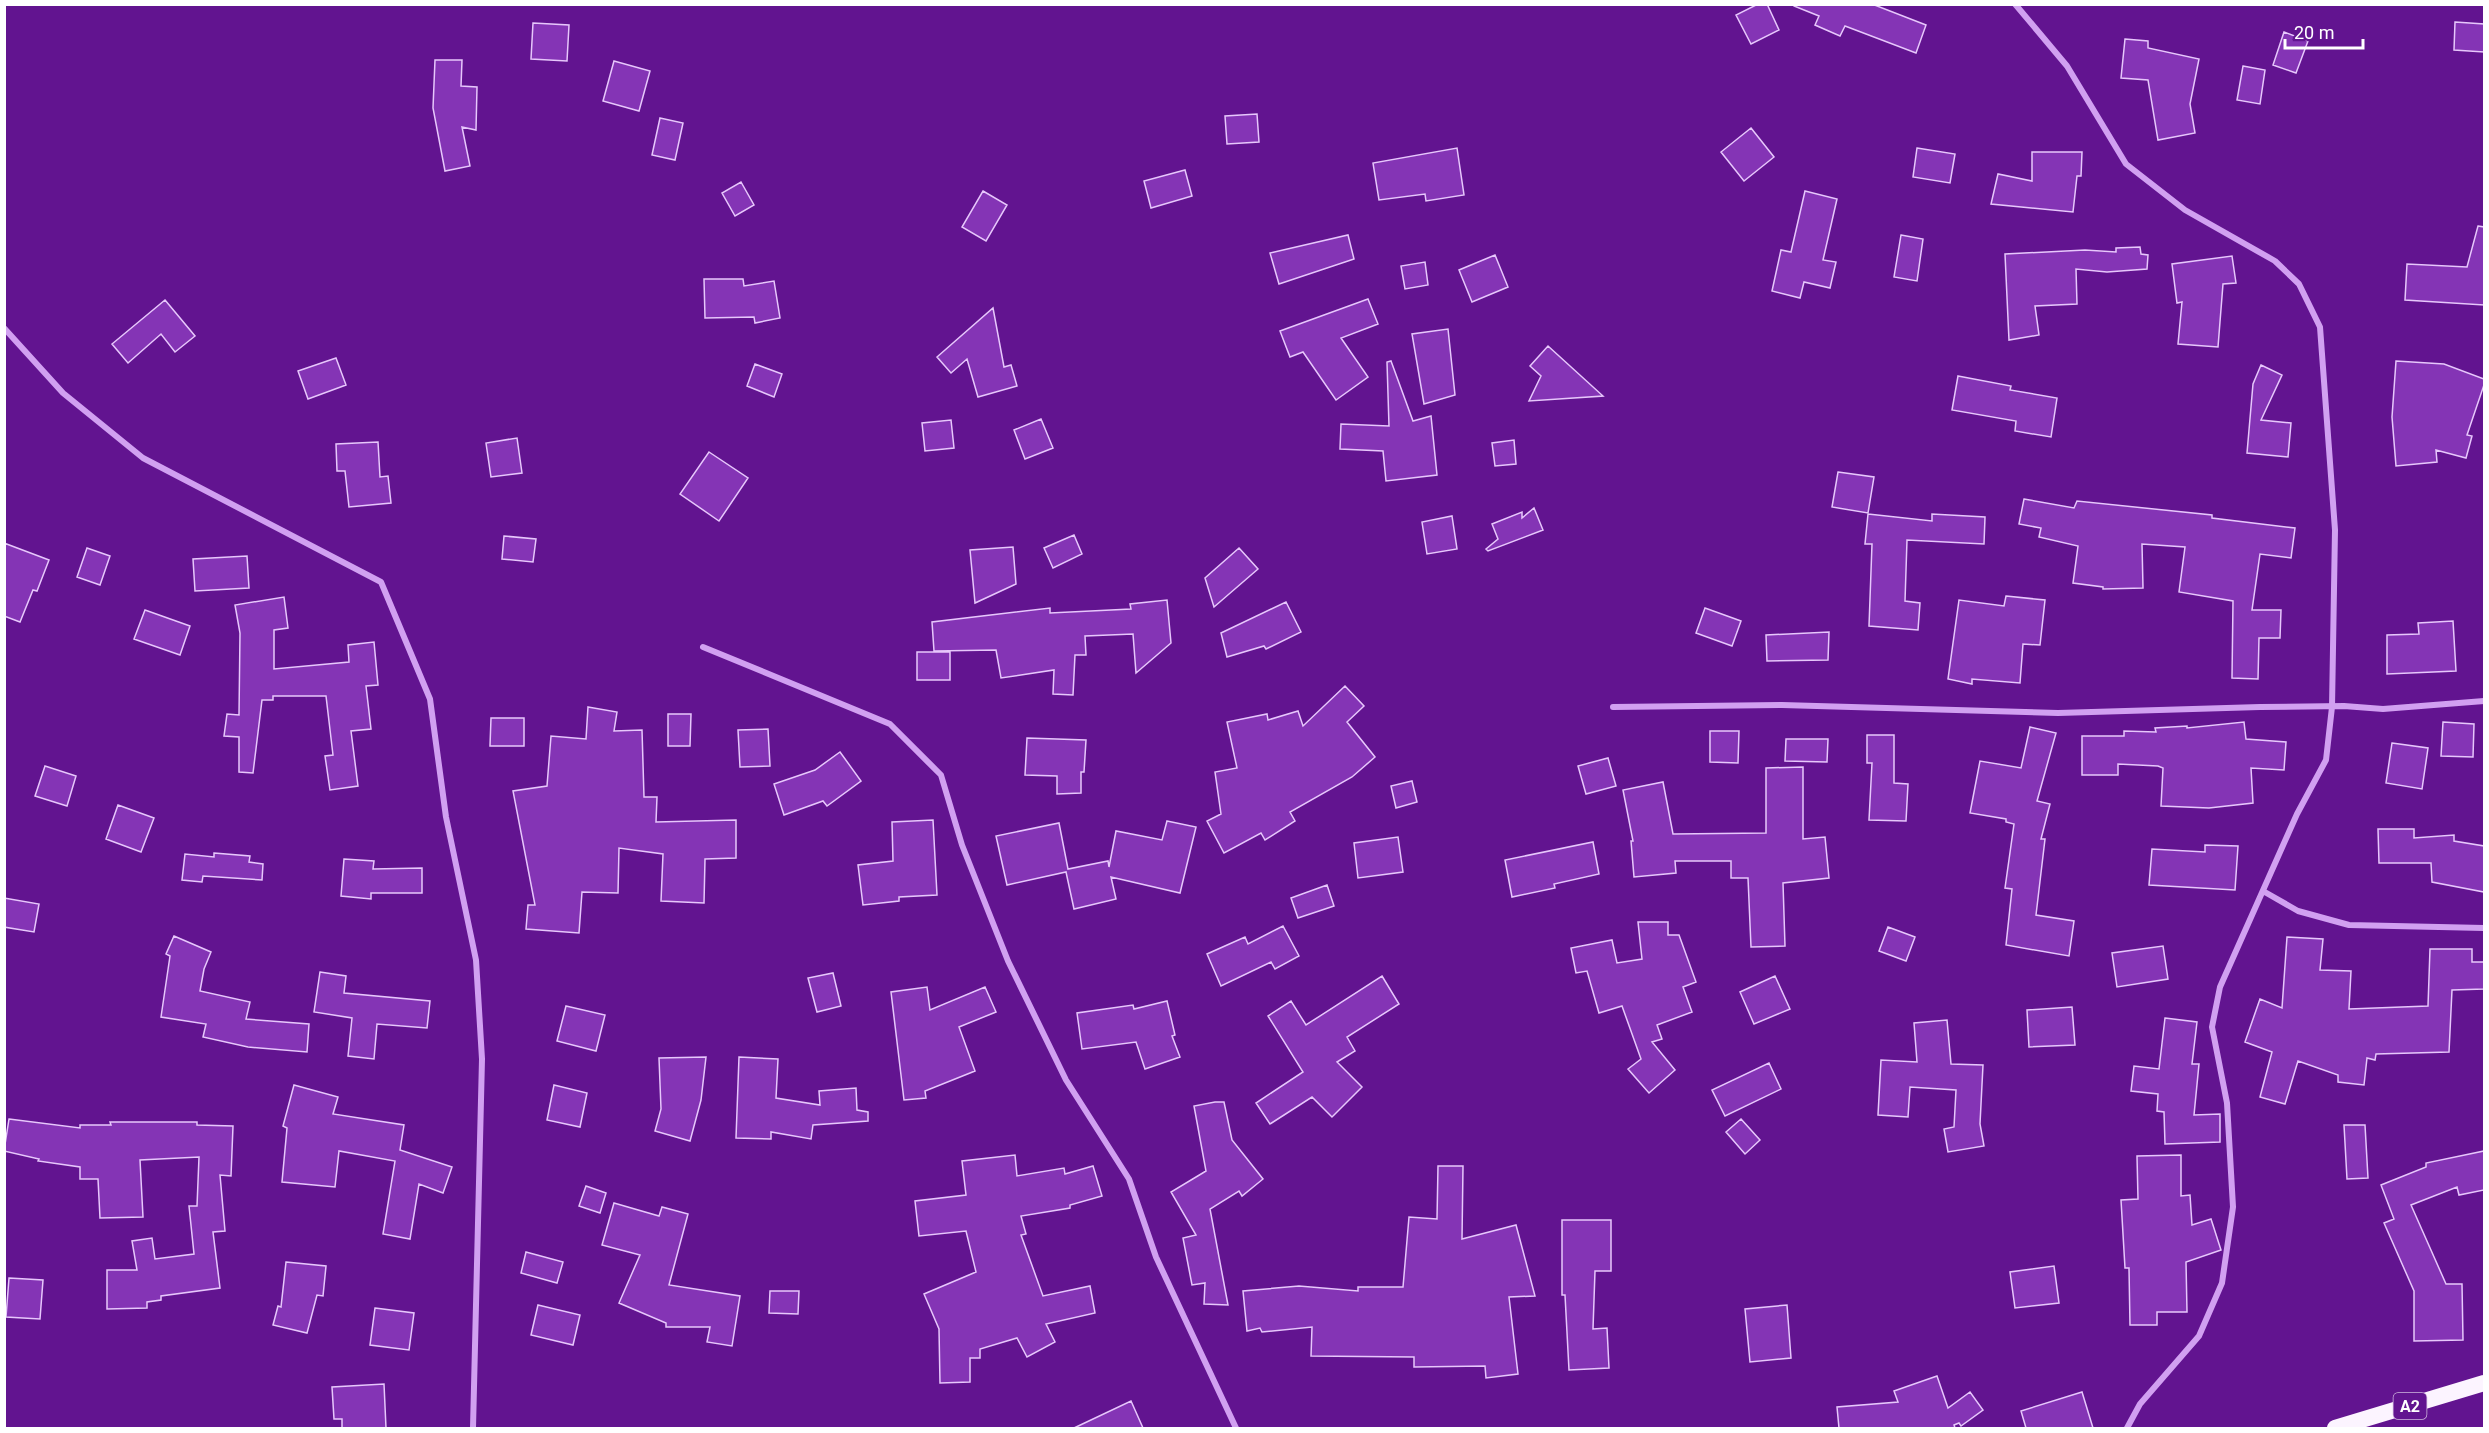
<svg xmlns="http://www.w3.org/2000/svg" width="2489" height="1433" font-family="Roboto,sans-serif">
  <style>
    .building { fill: #8434b5; stroke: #e7c7fc; stroke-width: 1.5 }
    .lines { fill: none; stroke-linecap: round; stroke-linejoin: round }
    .minor { stroke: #d1a0f1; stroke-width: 6 }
    .trunk { stroke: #fcf4ff; stroke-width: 16 }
    .labels { text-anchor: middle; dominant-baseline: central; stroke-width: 4.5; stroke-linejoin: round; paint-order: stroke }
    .shield { fill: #621490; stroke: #d0b8de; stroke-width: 1.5 }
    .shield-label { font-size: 16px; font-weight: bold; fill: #fff }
  </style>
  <rect width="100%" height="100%" fill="#621490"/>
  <!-- building -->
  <path class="building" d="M1758,4H1767L1779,30L1751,44L1736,15Z
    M1794,4H1872L1926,25L1916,53L1845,26L1840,36L1815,25L1819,16L1794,6Z
    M2455,22L2484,24V52L2454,50Z
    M533,23L569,25L567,61L531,59Z
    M2284,32L2308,41L2296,73L2273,65Z
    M2125,39L2148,41V48L2199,59L2190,104L2195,133L2158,140L2148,80L2121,78Z
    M435,60H462L461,86L477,87L476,130L462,127L470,166L445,171L433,108Z
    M614,61L650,71L639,111L603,101Z
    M2243,66L2265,70L2260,104L2237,100Z
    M1257,114L1259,142L1227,144L1225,116Z
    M660,118L683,123L675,160L652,155Z
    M1751,128L1774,157L1744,181L1721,152Z
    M1457,148L1464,195L1426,201L1425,194L1379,200L1373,163Z
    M1917,148L1955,154L1950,183L1913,177Z
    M2032,152H2082L2081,176H2077L2073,212L1991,204L1998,174L2032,181Z
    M1185,170L1192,196L1151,208L1144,181Z
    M741,182L754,205L735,216L722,193Z
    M983,191L1007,205L986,241L962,227Z
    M1805,191L1837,199L1823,260L1836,262L1830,288L1804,282L1800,298L1772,291L1781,250L1791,252Z
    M2478,226L2484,227V305L2405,300L2407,264L2467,267Z
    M1348,235L1354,259L1279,284L1270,253Z
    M1901,235L1923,239L1917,281L1894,277Z
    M2140,247L2141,254L2148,255L2147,269L2107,272L2076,269L2077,304L2035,306L2039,335L2009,340L2005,254L2085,250L2116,252V248Z
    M1495,255L1508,287L1472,302L1459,270Z
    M2232,256L2236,283L2223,284L2218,347L2178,344L2182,302L2177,303L2172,264Z
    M1425,262L1428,285L1405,289L1401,266Z
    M704,279H743L744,286L774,281L780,318L755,323L754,317L705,318Z
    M1368,299L1378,324L1341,338L1368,377L1336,400L1303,352L1290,357L1280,331Z
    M165,300L195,336L175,352L161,334L128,363L112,344Z
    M993,308L1004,367L1011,365L1017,386L978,397L967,359L951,373L937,357Z
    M1448,329L1455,395L1424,404L1412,334Z
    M1548,346L1603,396L1529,401L1541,376L1530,366Z
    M336,358L346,385L308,399L298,371Z
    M1391,361L1413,421L1431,416L1437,475L1386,481L1383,451L1340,449L1341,424L1389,426L1387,362Z
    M2396,361L2444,364L2484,379V385L2467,435L2472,436L2466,458L2436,450L2437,462L2396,466L2392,417Z
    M755,364L782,374L774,397L747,386Z
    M2261,365L2282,375L2261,420L2291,423L2288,457L2247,453L2253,384Z
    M1958,376L2011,386L2010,390L2057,398L2051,437L2015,431L2016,421L1952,410Z
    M1041,419L1053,448L1025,459L1014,430Z
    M951,420L954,448L925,451L922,423Z
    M517,438L522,473L491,477L486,443Z
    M1514,440L1516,464L1495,466L1492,443Z
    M378,442L380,477L388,476L391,503L349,507L345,471H337L336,444Z
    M709,452L748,478L719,521L680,494Z
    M1838,472L1874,477L1868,513L1832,507Z
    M2024,499L2074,508L2077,501L2212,515V518L2295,528L2291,558L2260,554L2252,610H2281L2280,638H2259L2258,679L2232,678L2233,601L2179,592L2185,547L2142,544L2143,588L2103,589V587L2073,583L2078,546L2039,537L2041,528L2019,524Z
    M1534,508L1543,530L1488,551L1486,549L1498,539L1492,524L1522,512V518Z
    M1868,514L1932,521V514L1985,517L1984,544L1907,540L1905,601L1920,603L1918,630L1869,626L1872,544H1865Z
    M1452,516L1457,549L1427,554L1422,522Z
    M1074,535L1082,554L1053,568L1044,548Z
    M504,536L536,539L533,562L502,559Z
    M4,543L49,560L37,591L33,590L20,622L4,616Z
    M1013,547L1016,584L975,603L970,550Z
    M87,548L110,556L100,585L77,577Z
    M1239,548L1258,569L1214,607L1205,578Z
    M247,556L249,588L195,591L193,559Z
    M2006,596L2045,600L2040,645L2023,644L2020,683L1972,679V684L1948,679L1959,600L2004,606Z
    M284,597L288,628L274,630V669L349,662L348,645L374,642L378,685L366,686L371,729L351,731L358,786L330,790L325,756L333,755L326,696H273V700H262L253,773L239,772V737L224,736L227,714L239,715L240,633L235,605Z
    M1167,600L1171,643L1136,673L1133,634L1085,636L1086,655H1075L1073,695L1053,694L1054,670L1001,678L996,650L934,651L932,622L1050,608V613L1131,609L1130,604Z
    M1286,602L1301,632L1266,649L1264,646L1227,657L1221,633Z
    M1705,608L1741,621L1732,646L1696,633Z
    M145,610L190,626L180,655L134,639Z
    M2453,621L2456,671L2387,674V635L2419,634L2418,623Z
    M1829,632L1828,660L1767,661L1766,635Z
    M917,652H950V680H917Z
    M1345,686L1364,706L1347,722L1375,757L1352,777L1290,812L1295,821L1265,840L1261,833L1224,853L1207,821L1221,814L1215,772L1237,768L1227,722L1267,714L1268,720L1298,711L1303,726Z
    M588,707L617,712L614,731L642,730L644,797H657L656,822L736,820V858L705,859L704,903L661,901L663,854L619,848L618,893L582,892L579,933L526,929L528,905H535L513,791L547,786L551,736L586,739Z
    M668,714H691L690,746H668Z
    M491,718H524V746H490Z
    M2244,722L2246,739L2286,742L2284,770L2251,768L2253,803L2209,808L2161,806L2163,768L2158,766L2118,764V775H2082V736H2124V731L2156,732L2155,728L2187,726V728Z
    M2443,722L2474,724L2473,757L2441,756Z
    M2030,727L2056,733L2037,801L2050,804L2041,839H2045L2036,915L2074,921L2069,956L2006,945L2012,889L2005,888L2014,824L2006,822V819L1970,813L1980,761L2021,768Z
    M768,729L770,766L740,767L738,730Z
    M1710,731H1739L1738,763L1710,762Z
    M1867,735H1894V783L1908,784L1906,821L1869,820L1872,763H1867Z
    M1027,738L1086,740L1084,772H1081V793L1057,794V776L1025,775Z
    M1786,739H1828L1827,762L1785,761Z
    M2392,743L2428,748L2422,789L2386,783Z
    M840,752L861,781L827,806L823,801L784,815L774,784L815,770Z
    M1608,758L1616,786L1586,794L1578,766Z
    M45,766L76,776L67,806L35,796Z
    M1803,767V839L1825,837L1829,878L1783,883L1785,946L1751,947L1748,878H1731V861H1675L1676,873L1634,877L1631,841H1633L1623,790L1663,782L1673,834L1766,833V768Z
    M1412,781L1417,802L1396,808L1391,786Z
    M118,805L154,818L141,852L106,839Z
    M933,820L937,895L899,897V901L863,905L858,865L893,861L892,822Z
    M1167,821L1196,827L1180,893L1111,877L1116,899L1074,909L1066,872L1007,885L996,836L1059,823L1068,869L1108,861L1109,867L1116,831L1162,840Z
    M2378,829H2414V838L2454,835V841L2484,846V892L2432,882L2431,863H2379Z
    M1398,837L1403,872L1358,878L1354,843Z
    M1593,842L1599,874L1554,884L1555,888L1512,897L1505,860Z
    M2205,845L2238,846L2235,890L2149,885L2152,849L2205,852Z
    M214,853L250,856L249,862L263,864L262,880L203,876L202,882L182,880L185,854L214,857Z
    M344,859L374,861L373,869L422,868V893H371V899L341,896Z
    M1327,885L1334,906L1298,918L1291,898Z
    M4,898L39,904L34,932L4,927Z
    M1638,922H1668V935H1679L1696,982L1683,987L1692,1012L1657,1025L1662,1039L1652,1042L1675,1070L1649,1093L1628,1069L1641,1059L1622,1006L1599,1013L1587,971L1576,973L1571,948L1612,940L1617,963L1642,959Z
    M1283,926L1299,956L1275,969L1271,962L1221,986L1207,954L1245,937L1248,944Z
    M1888,927L1915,937L1906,961L1879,951Z
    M174,936L211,952L204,969L200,991L250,1002L246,1019L309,1024L307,1052L248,1047L203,1037L206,1024L161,1017L170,956L166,954Z
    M2287,937L2323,939L2320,970L2351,971L2349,1009L2428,1006L2430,949H2472V962H2484V989L2452,990L2449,1052L2376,1054L2375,1060L2367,1058L2364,1085L2338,1082V1075L2298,1061L2285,1104L2260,1097L2272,1052L2245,1042L2260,999L2282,1008Z
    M2163,946L2168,979L2117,987L2112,953Z
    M320,972L346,976L344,993L430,1001L427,1028L377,1024L374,1059L348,1056L352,1018L314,1012Z
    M833,973L841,1006L817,1012L808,978Z
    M1382,976L1399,1004L1347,1037L1355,1051L1337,1062L1362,1087L1332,1117L1312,1097L1270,1124L1256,1103L1303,1072L1268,1016L1291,1001L1306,1025Z
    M1775,976L1790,1009L1754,1024L1740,992Z
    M927,987L930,1010L985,987L996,1012L959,1027L975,1071L925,1091L926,1098L904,1100L891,992Z
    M1167,1001L1175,1035L1172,1036L1180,1057L1145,1069L1136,1042L1082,1049L1077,1013L1133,1005L1134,1009Z
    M566,1006L605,1015L596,1051L557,1041Z
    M2072,1007L2075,1045L2029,1047L2027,1010Z
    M2165,1018L2197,1022L2192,1064H2199L2194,1115L2220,1114V1142L2165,1144L2164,1112L2157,1111L2158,1094L2131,1091L2134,1066L2159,1069Z
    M1947,1020L1951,1064L1983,1065L1980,1124L1984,1146L1948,1152L1944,1129L1954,1127L1956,1090L1910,1087L1908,1117L1878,1115L1881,1060L1917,1062L1914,1023Z
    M706,1057L701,1100L690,1141L655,1131L661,1109L659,1058Z
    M739,1057L778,1059L776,1098L820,1105L819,1091L856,1088L857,1110L868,1112V1121L813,1125L811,1139L771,1132V1139L736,1138Z
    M1769,1063L1781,1089L1725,1116L1712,1090Z
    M294,1085L338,1097L333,1114L404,1125L400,1150L452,1167L443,1193L419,1184L410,1239L383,1234L395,1161L339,1151L335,1187L282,1182L287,1128L283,1126Z
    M554,1085L587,1093L580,1127L547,1120Z
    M1215,1102H1224L1232,1140L1263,1179L1242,1196L1239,1191L1210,1209L1228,1305L1204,1304L1205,1283L1192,1285L1183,1238L1196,1235L1171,1192L1206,1171L1194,1106Z
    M9,1119L80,1128V1125H111L110,1122H197V1125L233,1126L231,1176L220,1175L225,1231L213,1232L220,1288L161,1296V1300L147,1302V1308L107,1309V1270H137L132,1241L152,1238L155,1259L194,1254L189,1206H197L199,1157L140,1160L143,1217L100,1218L98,1179H80V1167L38,1161L39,1159L4,1151Z
    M1741,1119L1760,1140L1745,1154L1726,1132Z
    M2344,1125H2365L2368,1178L2347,1179Z
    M2484,1151V1190L2459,1195L2457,1187L2411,1205L2446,1284H2462L2463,1340L2414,1341V1291L2384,1223L2394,1219L2381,1185L2426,1167V1163Z
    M1015,1155L1017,1176L1064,1168L1065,1174L1093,1166L1102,1196L1070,1205V1208L1021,1216L1026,1234L1021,1235L1043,1296L1090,1286L1095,1313L1046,1324L1055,1342L1027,1357L1017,1338L980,1349V1358H970V1382L940,1383L939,1329L924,1294L976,1272L966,1231L919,1236L915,1201L966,1195L962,1161Z
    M2181,1155V1196L2190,1195L2192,1225L2211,1219L2221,1250L2186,1262L2187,1312H2157V1325H2130L2129,1268H2125L2121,1200L2138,1199L2137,1156Z
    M1438,1166H1463L1462,1239L1516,1225L1535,1296L1509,1297L1518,1374L1486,1378L1485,1366L1414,1367V1357L1311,1356L1312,1327L1262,1332L1260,1328L1247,1331L1243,1291L1299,1286L1358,1291V1287H1403L1409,1217L1437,1219Z
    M586,1186L606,1193L600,1213L579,1206Z
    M614,1203L659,1216L662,1207L688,1214L669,1285L740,1296L732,1346L707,1342L710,1327H666V1323L619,1303L640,1255L602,1245Z
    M1562,1220H1611V1271H1595L1593,1329L1607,1328L1609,1368L1569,1370L1565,1295H1562Z
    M526,1252L563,1262L557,1283L521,1273Z
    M286,1262L326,1266L323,1296L317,1295L307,1333L273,1325L278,1306L281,1307Z
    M2054,1266L2059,1303L2015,1308L2010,1272Z
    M9,1278L43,1280L40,1319L6,1317Z
    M770,1291H799L798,1314L769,1313Z
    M538,1305L580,1315L573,1345L531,1335Z
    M1787,1305L1791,1358L1750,1362L1745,1309Z
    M375,1308L414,1313L409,1350L370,1345Z
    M1937,1376L1948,1408L1970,1392L1983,1410L1961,1426L1959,1423L1954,1425L1955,1428H1839L1837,1407L1898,1402L1894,1391Z
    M384,1384L386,1428H342V1419H334L332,1387Z
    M2082,1392L2093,1428H2026L2021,1411Z
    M1131,1401L1143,1428H1074Z"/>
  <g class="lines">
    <!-- minor -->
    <path class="minor" d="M2015,4L2067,66L2126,164L2185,210L2275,261L2299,284L2320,327L2335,530L2332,707L2326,760L2297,814L2220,987L2212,1027L2227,1103L2233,1207L2222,1283L2199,1336L2140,1404L2127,1428
      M4,328L63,393L143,458L381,582L430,699L446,817L476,960L482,1059L473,1428
      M703,647L890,724L941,775L962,845L1008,961L1066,1080L1129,1179L1156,1257L1236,1428
      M1613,707L1782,705L2058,713L2260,707L2344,706L2383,709L2484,701
      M2263,891L2298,911L2349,925L2484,928"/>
    <!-- trunk -->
    <path class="trunk" d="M2335,1428L2484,1383"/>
  </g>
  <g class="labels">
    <!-- shield labels -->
    <rect class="shield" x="2393.5" y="1393" width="33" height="26" rx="4.5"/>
    <g class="shield-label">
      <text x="2410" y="1406">A2</text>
    </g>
  </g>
  <!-- border -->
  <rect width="2489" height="1433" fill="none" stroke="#ffffff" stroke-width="12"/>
  <!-- scale -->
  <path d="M2285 39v9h78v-9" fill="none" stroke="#ffffff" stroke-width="3"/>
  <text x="2294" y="39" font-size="18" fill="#ffffff" stroke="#621490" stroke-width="4.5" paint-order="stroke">20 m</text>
</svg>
